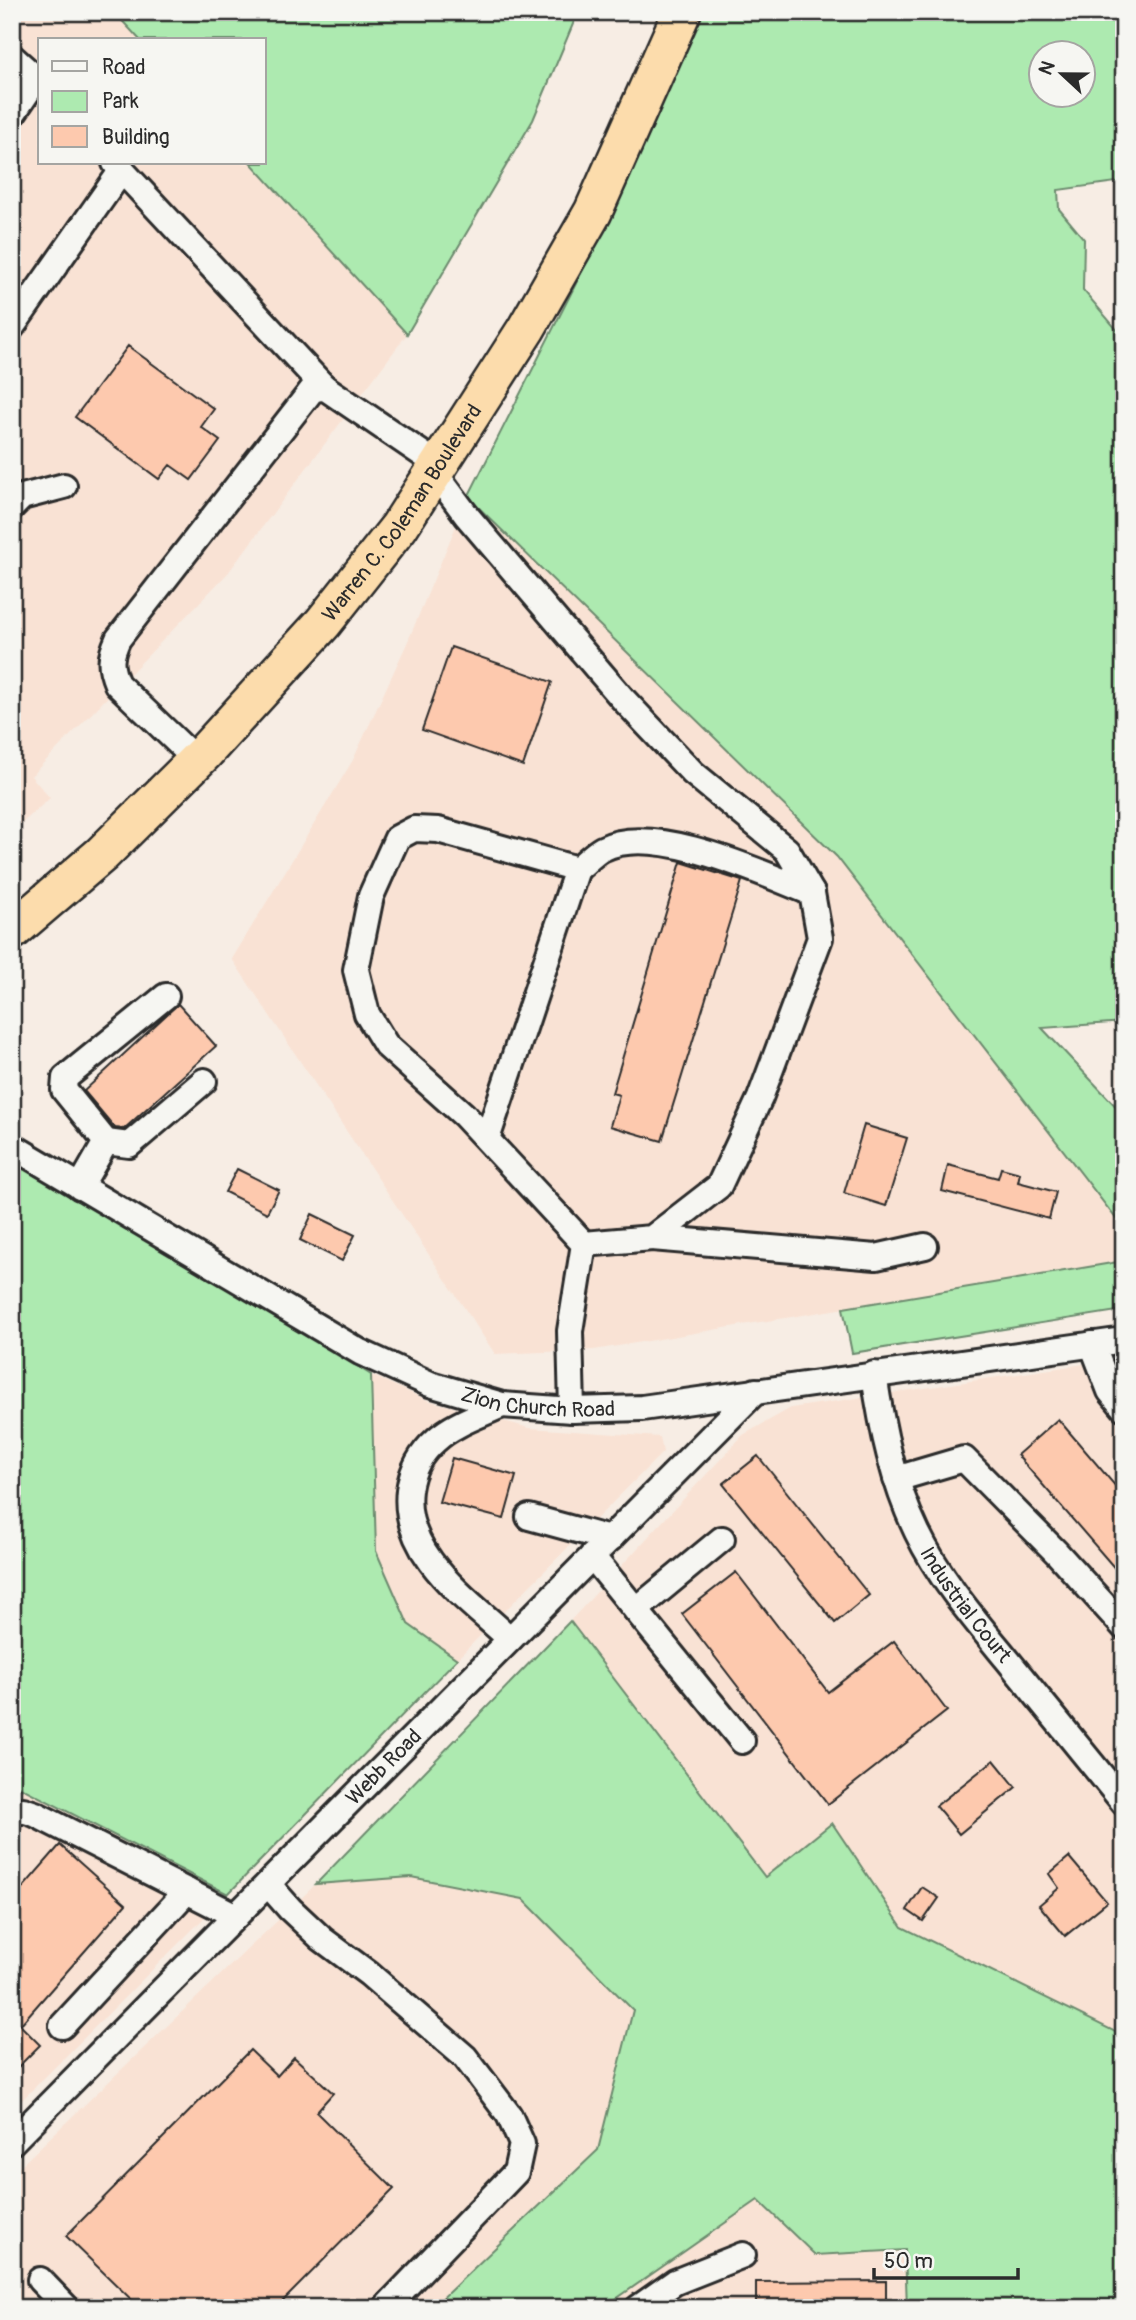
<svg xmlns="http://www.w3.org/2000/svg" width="1136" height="2320" font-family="Pangolin,sans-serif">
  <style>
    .built { fill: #f9e2d4 }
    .green { fill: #adeab0; stroke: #6c8a6e; stroke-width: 2; fill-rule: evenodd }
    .building { fill: #fdc9ae; stroke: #2b2b2b; stroke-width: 2 }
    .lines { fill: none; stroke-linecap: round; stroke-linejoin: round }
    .minor-casing { stroke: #2b2b2b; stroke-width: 30 }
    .highway-casing { stroke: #2b2b2b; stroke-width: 42 }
    .minor { stroke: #f6f6f2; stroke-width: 24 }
    .highway { stroke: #fcdcac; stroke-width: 37 }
    .labels { text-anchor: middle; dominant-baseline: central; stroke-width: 6; stroke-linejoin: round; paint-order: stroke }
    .street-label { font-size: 21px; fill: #2b2b2b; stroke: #f6f6f2 }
  </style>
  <rect width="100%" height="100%" fill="#f7ede4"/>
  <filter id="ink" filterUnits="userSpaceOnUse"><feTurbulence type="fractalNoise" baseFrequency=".0143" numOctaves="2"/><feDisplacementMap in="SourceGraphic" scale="14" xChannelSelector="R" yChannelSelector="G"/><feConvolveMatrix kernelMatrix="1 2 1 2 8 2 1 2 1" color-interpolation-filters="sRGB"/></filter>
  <g filter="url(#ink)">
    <!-- built -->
    <path class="built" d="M12,12H114L140,40H40V163H251L407,334L228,573L31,776L50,798L12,832Z
      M468,497L837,857L1124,1229V1261L594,1350L495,1354L232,959L353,760L408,641Z
      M1124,1358V2036L902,1927L832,1824L766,1877L570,1621L743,1435L791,1408Z
      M371,1375L427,1400L529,1428L660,1437L663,1452L457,1659L408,1624L376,1551Z
      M12,1783L228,1894L12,2110Z
      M411,1877L523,1899L633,2010L598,2150L432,2308H12V2174L316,1884Z
      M758,2200L815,2255L905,2250L907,2308H603Z"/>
    <!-- green -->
    <path class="green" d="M114,12H578L533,120L407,334L251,163H264V40H140Z
      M692,12H1124V181L1058,190L1059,209L1084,239L1083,290L1124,338V1022L1042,1028L1124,1115V1229L837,857L468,497L604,228ZM1042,52H1084V94H1042Z
      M12,1159L221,1280L371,1375L376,1551L408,1624L457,1659L228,1894L12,1783Z
      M1124,1261V1310L852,1353L843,1308Z
      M570,1621L765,1877L832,1823L902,1927L1124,2036V2308H907L905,2250L815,2255L758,2200L603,2308H432L598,2150L633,2010L523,1899L411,1877L316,1884Z"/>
    <!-- building -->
    <path class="building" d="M128,346L214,409L201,427L220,441L191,480L170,465L159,479L75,417Z
      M451,647L552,682L523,766L422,730Z
      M681,862L742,881L662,1141L610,1126L619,1095L612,1093Z
      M178,1004L216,1046L124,1129L115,1128L84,1091Z
      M864,1125L907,1138L886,1206L844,1193Z
      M948,1165L998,1178L1001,1168L1020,1173L1018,1182L1056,1192L1049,1219L942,1191Z
      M237,1169L279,1190L267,1213L225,1192Z
      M312,1214L355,1235L342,1261L300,1240Z
      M1058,1419L1124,1496V1579L1017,1455Z
      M758,1456L869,1595L835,1623L723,1484Z
      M452,1458L516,1476L504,1519L439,1502Z
      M736,1572L828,1692L894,1641L947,1711L828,1804L682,1614Z
      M994,1760L1016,1787L959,1834L936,1806Z
      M60,1845L126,1904L20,2025L40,2045L12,2073V1900Z
      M1069,1857L1107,1902L1065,1936L1039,1905L1059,1888L1049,1874Z
      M922,1887L939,1898L923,1921L907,1910Z
      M250,2050L277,2076L294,2057L333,2093L316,2112L394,2189L276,2308H140L66,2236Z
      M886,2281V2308H756V2282Z"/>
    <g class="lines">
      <defs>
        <g id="minor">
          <path d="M12,57L40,82"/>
          <path d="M12,115L37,78"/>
          <path d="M115,163L324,387"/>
          <path d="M12,327L122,170"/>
          <path d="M435,473L467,516L623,699L693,773L787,850L812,893L820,938L760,1098L719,1186L652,1238L584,1244"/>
          <path d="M12,507L22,497L64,486"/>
          <path d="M196,760L117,684C109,665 110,657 118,639L312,390L324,387L440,466"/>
          <path d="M577,869C585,863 593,854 602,849C654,822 761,873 812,893"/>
          <path d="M487,1139L577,869L438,830L414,829L397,838L371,896L356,970L367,1014L386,1045L464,1115L584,1244L570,1331L572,1410"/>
          <path d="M106,1142L129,1145L204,1081"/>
          <path id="s1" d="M12,1146L360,1352L430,1384L502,1405L572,1410L642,1408L1124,1340"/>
          <path d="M80,1187L106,1142L64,1090L65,1078L166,996"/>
          <path d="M652,1238L876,1257L925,1246"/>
          <path d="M1092,1344L1110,1391L1124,1408"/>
          <path id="s2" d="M874,1374C882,1429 893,1482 917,1532C939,1578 974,1619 1006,1658C1045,1706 1085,1755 1124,1803"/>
          <path d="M502,1405C481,1415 453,1424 436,1440C420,1454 412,1469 409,1490C401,1555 469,1600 510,1639"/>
          <path d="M896,1479L964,1459L1057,1553L1124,1627"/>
          <path d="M529,1517L610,1539"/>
          <path d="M592,1556L742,1741"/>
          <path d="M636,1610L722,1539"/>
          <path d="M12,1814L23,1810L35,1814L236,1916"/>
          <path d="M268,1884L290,1909L322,1939L369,1974L465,2057L509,2115L522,2144L516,2172L385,2308"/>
          <path d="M62,2026L187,1891"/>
          <path id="s3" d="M12,2142L756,1391"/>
          <path d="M40,2280L67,2308"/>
          <path d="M638,2308L675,2282L743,2255"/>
        </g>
        <g id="highway">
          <path id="s4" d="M12,931L102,854L204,753L323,623L399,527L526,329L593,212L682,12"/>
        </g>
      </defs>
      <!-- minor casing -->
      <use href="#minor" class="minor-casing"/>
      <!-- highway casing -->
      <use href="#highway" class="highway-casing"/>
      <!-- minor -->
      <use href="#minor" class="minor"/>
      <!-- highway -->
      <use href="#highway" class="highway"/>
    </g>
  </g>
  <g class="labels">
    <!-- street labels -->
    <g class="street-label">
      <text stroke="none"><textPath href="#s4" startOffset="574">Warren C. Coleman Boulevard</textPath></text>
      <text stroke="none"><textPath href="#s1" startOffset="592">Zion Church Road</textPath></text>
      <text stroke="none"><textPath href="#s2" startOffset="252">Industrial Court</textPath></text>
      <text stroke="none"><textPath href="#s3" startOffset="528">Webb Road</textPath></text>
    </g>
  </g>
  <!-- margin -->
  <rect width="1136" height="2320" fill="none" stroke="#f6f6f2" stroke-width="42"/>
  <rect x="21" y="21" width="1094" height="2278" fill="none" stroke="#2b2b2b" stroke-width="2.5" filter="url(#ink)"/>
  <!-- legend -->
  <rect x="38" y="38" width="228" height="126" fill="#f6f6f2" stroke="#a5a5a2" stroke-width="2"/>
  <rect x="52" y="61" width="35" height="10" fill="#f6f6f2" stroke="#a5a5a2" stroke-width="2"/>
  <text x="102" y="74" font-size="21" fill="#2b2b2b">Road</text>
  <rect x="52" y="91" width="35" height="21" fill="#adeab0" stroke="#a5a5a2" stroke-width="2"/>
  <text x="102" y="108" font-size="21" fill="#2b2b2b">Park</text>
  <rect x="52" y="126" width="35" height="21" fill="#fdc9ae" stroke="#a5a5a2" stroke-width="2"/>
  <text x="102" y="144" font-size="21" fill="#2b2b2b">Building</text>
  <!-- north arrow -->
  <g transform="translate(1062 74) rotate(292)"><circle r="33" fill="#f6f6f2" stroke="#a5a5a2" stroke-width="2"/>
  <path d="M0-5L12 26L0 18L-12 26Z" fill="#2b2b2b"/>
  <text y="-10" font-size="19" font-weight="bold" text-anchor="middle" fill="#2b2b2b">N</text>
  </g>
  <!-- scale -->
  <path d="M874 2268v10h144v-10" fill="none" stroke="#2b2b2b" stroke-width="3.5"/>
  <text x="884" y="2268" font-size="21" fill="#2b2b2b" stroke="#f6f6f2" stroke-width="5" paint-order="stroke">50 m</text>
</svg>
